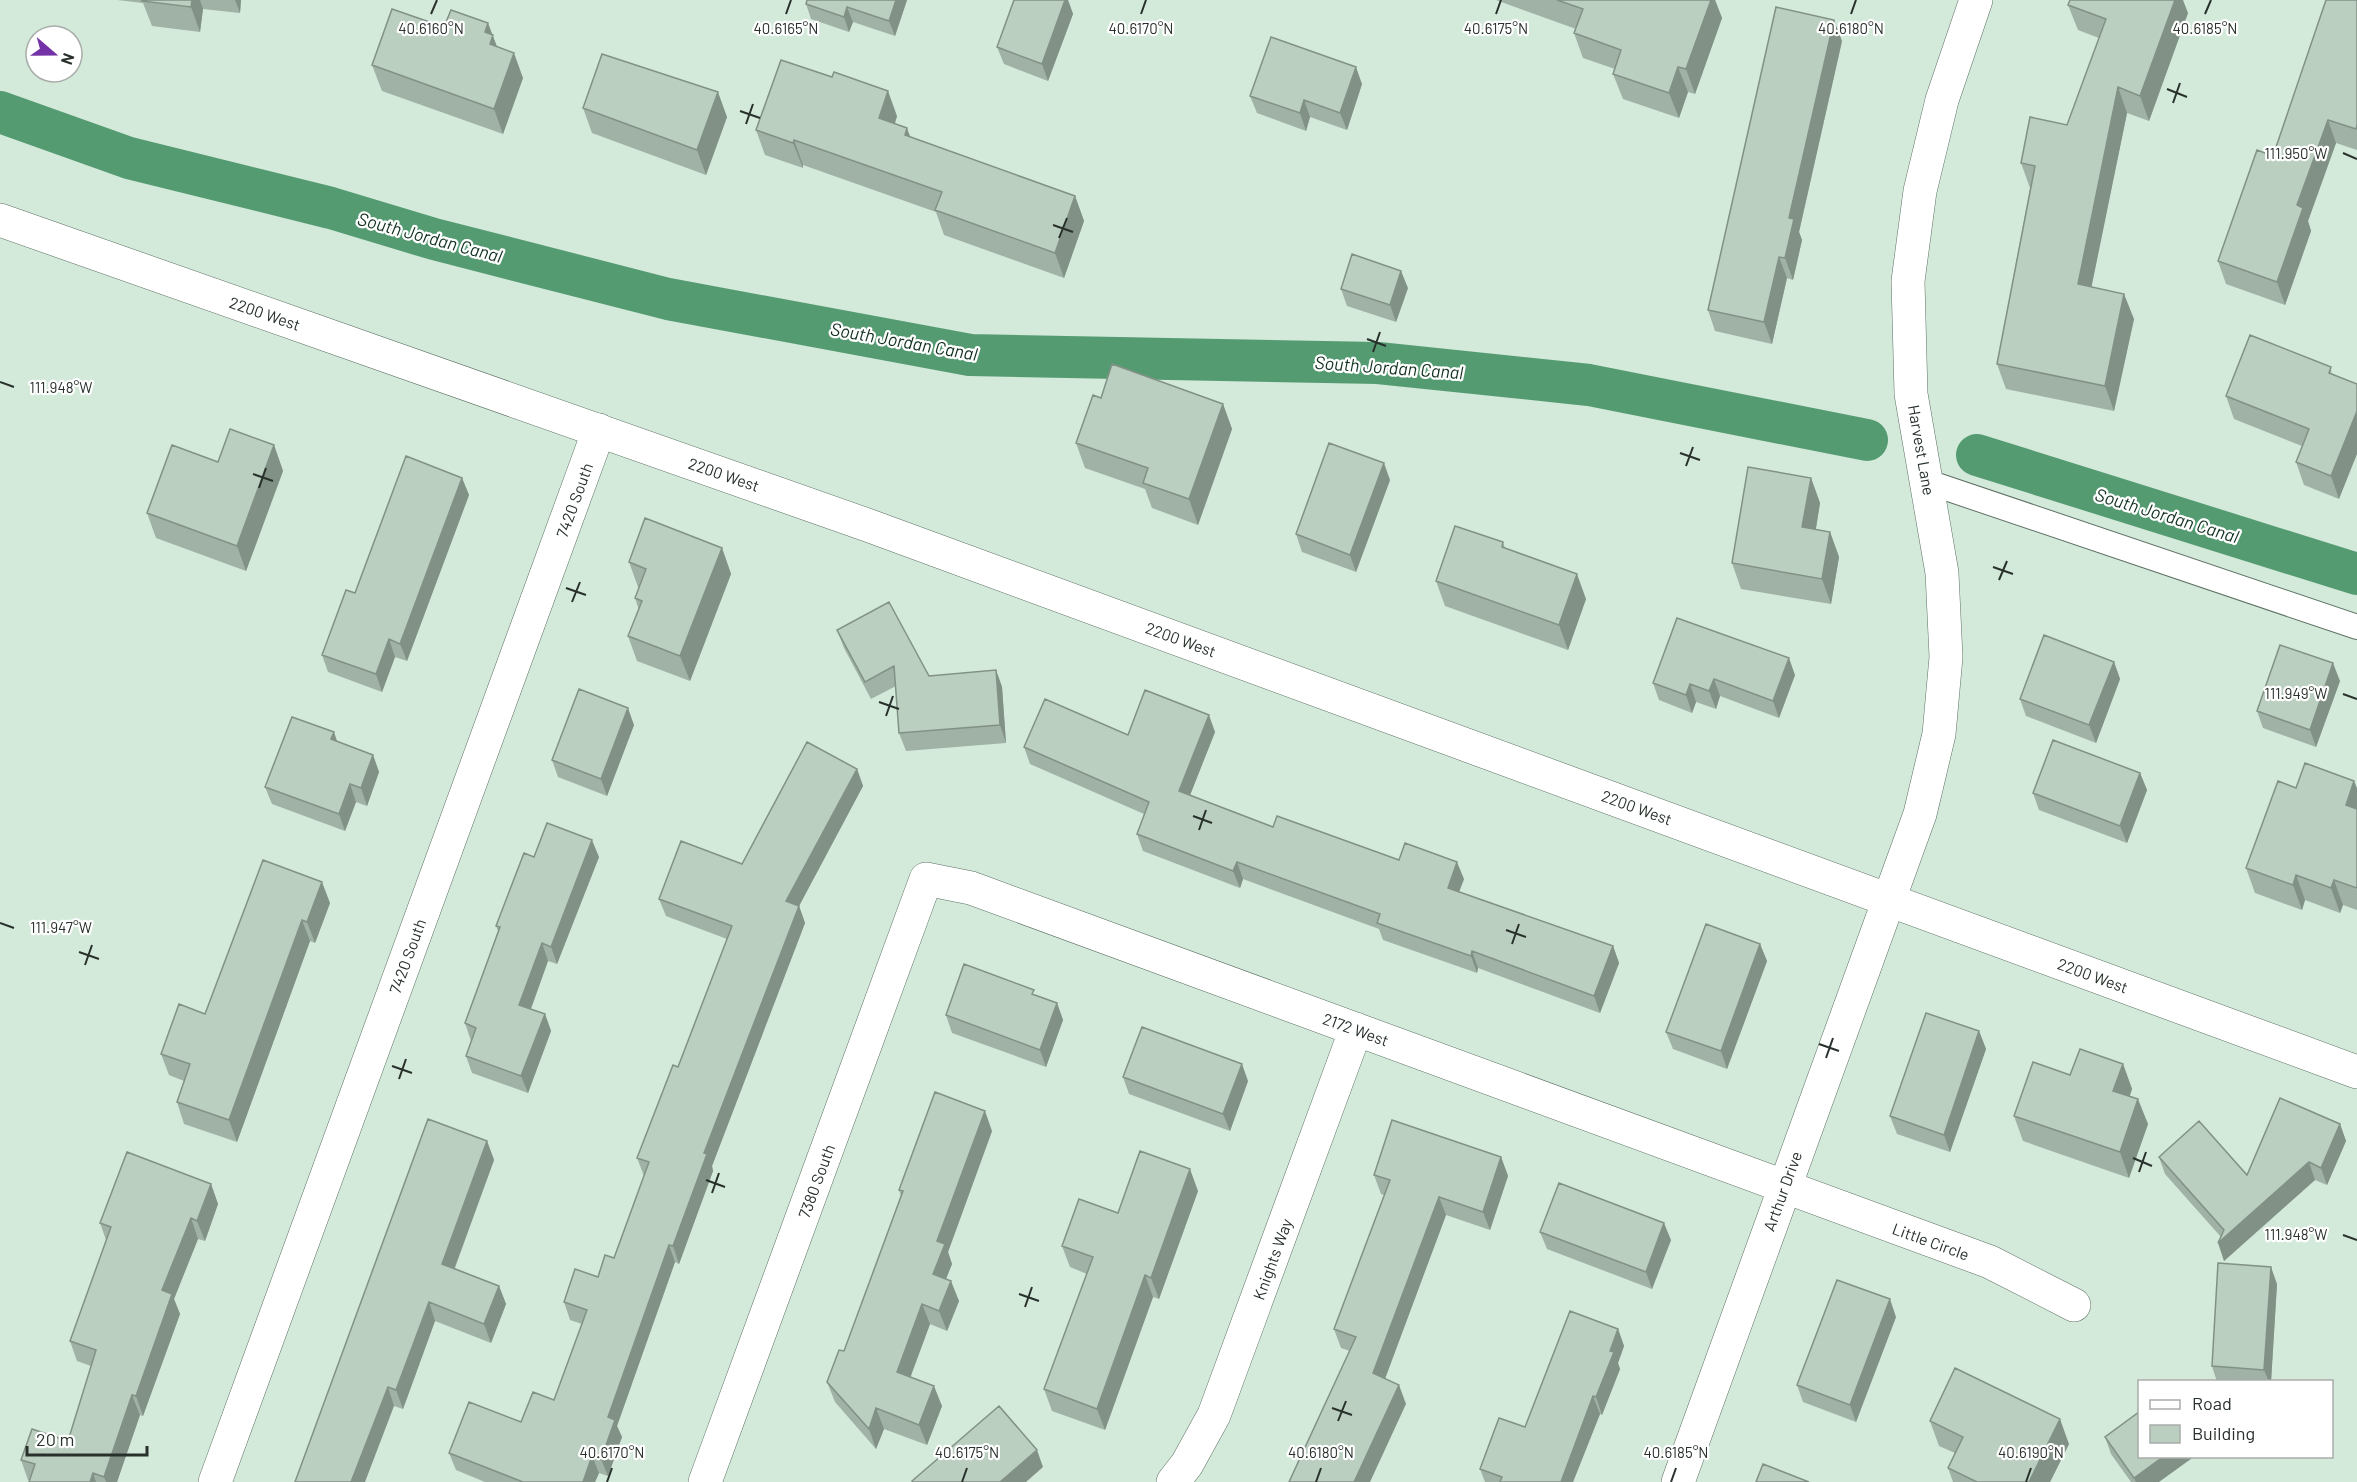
<svg xmlns="http://www.w3.org/2000/svg" width="2357" height="1482" font-family="Barlow,sans-serif">
  <style>
    .lines { fill: none; stroke-linecap: round; stroke-linejoin: round }
    .canal { stroke: #559b72; stroke-width: 42 }
    .service-casing { stroke: #5d7164; stroke-width: 26 }
    .minor-casing { stroke: #5d7164; stroke-width: 34 }
    .tertiary-casing { stroke: #5d7164; stroke-width: 34 }
    .service { stroke: #fff; stroke-width: 24 }
    .minor { stroke: #fff; stroke-width: 33 }
    .tertiary { stroke: #fff; stroke-width: 33 }
    .wall { fill: #a0b2a5 }
    .shaded-wall { fill: #829186 }
    .building { fill: #bacfc0; stroke: #829186; stroke-width: 1.5 }
    .ticks { fill: none; stroke: #28312b; stroke-width: 2 }
    .labels { text-anchor: middle; dominant-baseline: central; stroke-width: 4.5; stroke-linejoin: round; paint-order: stroke }
    .street-label { font-size: 16px; fill: #28312b; stroke: #fff }
    .water-label { font-size: 18px; font-style: italic; fill: #11311f; stroke: #fff }
    .ticks-label { font-size: 15px; text-anchor: middle; fill: #28312b; stroke: #fff; stroke-width: 4.5; stroke-linejoin: round; paint-order: stroke }
  </style>
  <rect width="100%" height="100%" fill="#d3e9da"/>
  <g class="lines">
    <!-- canal -->
    <path class="canal" d="M0,112L129,158L331,208L434,239L668,299L970,355L1378,363L1589,385L1867,440
      M1977,455L2357,574"/>
    <defs>
      <path id="service" d="M1928,482L2357,627"/>
      <path id="minor" d="M215,1482L599,430
        M705,1482L926,879L971,888L1990,1262L2074,1305
        M1173,1482L1187,1464L1214,1415L1356,1029
        M1678,1482L1920,814L1939,734L1946,657L1942,573L1911,394L1908,281L1920,191L1942,100L1976,0"/>
      <path id="tertiary" d="M0,220L870,526L2357,1072"/>
    </defs>
    <!-- service casing -->
    <use href="#service" class="service-casing"/>
    <!-- minor casing -->
    <use href="#minor" class="minor-casing"/>
    <!-- tertiary casing -->
    <use href="#tertiary" class="tertiary-casing"/>
    <!-- service -->
    <use href="#service" class="service"/>
    <!-- minor -->
    <use href="#minor" class="minor"/>
    <!-- tertiary -->
    <use href="#tertiary" class="tertiary"/>
  </g>
  <!-- wall -->
  <path class="wall" d="M117,0H241L240,13L203,9L200,32L152,26L143,3Z
    M907,0L895,36L853,22L849,32L811,19L806,4Z
    M1014,0H1068L1073,14L1048,81L1004,64L997,47Z
    M1496,0H1715L1722,18L1695,94L1688,92L1679,118L1623,99L1613,74L1615,69L1583,58L1574,33L1576,29Z
    M2357,0V150L2336,143L2308,221L2311,231L2285,305L2226,284L2218,261Z
    M2068,5L2188,13L2149,121L2127,113L2091,287L2134,319L2114,411L2006,389L1997,364L2030,188L2021,163L2067,125L2099,38L2078,30Z
    M492,34L497,47L523,78L503,134L382,91L372,65Z
    M1842,41L1799,232L1802,240L1793,280L1787,278L1772,344L1715,331L1708,310Z
    M1362,84L1347,130L1310,117L1306,131L1257,113L1250,96Z
    M583,108L727,117L706,175L592,133Z
    M897,116L895,124L911,137L1075,196L1084,221L1064,278L944,235L936,212L803,165V168L765,155L756,130Z
    M1408,288L1396,322L1347,306L1341,289Z
    M2331,367L2339,499L2304,485L2296,462L2302,446L2234,419L2226,396Z
    M1101,398L1223,404L1232,429L1198,525L1152,508L1145,489L1085,468L1076,443Z
    M274,445L283,471L246,571L156,538L147,513L218,462Z
    M462,478L469,495L407,661L395,657L382,692L328,672L322,655L355,593Z
    M1811,478L1820,503L1816,529L1830,532L1839,557L1831,604L1741,589L1732,563Z
    M1390,480L1356,572L1302,552L1296,534Z
    M1503,542L1505,548L1586,599L1568,650L1445,606L1436,581Z
    M722,548L731,574L690,681L637,661L628,636L639,610L635,598L639,588L638,587L629,562Z
    M1677,618L1795,675L1779,718L1720,696L1716,709L1696,702L1692,713L1659,700L1653,683Z
    M837,630L929,676L996,670L1002,687L1006,743L906,751L899,733L896,686L871,699L844,648Z
    M2114,662L2120,679L2096,743L2026,716L2020,699Z
    M2340,681L2316,747L2263,728L2257,711Z
    M634,725L607,796L558,777L552,760Z
    M1215,732L1190,795L1273,827L1399,860L1464,879L1459,892L1613,946L1619,963L1600,1013L1478,968L1477,973L1383,940L1379,929L1243,879L1240,888L1143,851L1137,834L1144,814L1030,764L1024,747L1128,735Z
    M337,741L373,755L379,772L367,806L356,802L345,831L272,804L265,787Z
    M857,769L863,786L799,906L805,923L712,1166L713,1171L679,1264L675,1262L617,1426L622,1437L608,1476L599,1473L595,1482H485L456,1470L449,1453L521,1422L554,1400L582,1324L570,1320L564,1302L598,1277L614,1258L644,1176L637,1158L678,1067L727,939L666,916L659,899L742,864Z
    M2140,773L2147,790L2127,843L2039,810L2033,793Z
    M2296,788H2357V910L2343,905L2340,913L2305,900L2302,910L2255,893L2246,868Z
    M534,857H599L557,964L548,961L531,1009L545,1014L551,1031L528,1093L472,1073L466,1056L471,1041L465,1023L498,931L496,926Z
    M263,860L330,903L315,943L310,941L237,1142L184,1124L177,1102L184,1081L169,1075L161,1054L205,1014Z
    M1760,944L1767,961L1727,1069L1673,1049L1666,1032Z
    M1057,1003L1063,1020L1046,1067L952,1033L946,1015Z
    M1979,1031L1986,1049L1950,1152L1897,1134L1890,1116Z
    M2123,1064L2132,1089L2130,1096L2148,1124L2129,1178L2023,1141L2014,1116L2070,1075Z
    M1123,1077L1248,1081L1230,1131L1129,1094Z
    M2340,1124L2346,1141L2327,1185L2315,1180L2224,1261L2221,1237L2165,1174L2159,1157L2247,1175Z
    M992,1131L948,1252L952,1264L946,1279L959,1301L947,1331L930,1324L910,1377L942,1406L927,1445L884,1429L876,1449L835,1402L827,1382L844,1351L901,1196L899,1190Z
    M487,1141L494,1160L455,1268L499,1286L506,1304L491,1343L435,1321L403,1409L394,1406L295,1482Z
    M1501,1157L1508,1176L1490,1230L1446,1215L1385,1379L1406,1404L1350,1351L1341,1348L1334,1329L1384,1195L1381,1194L1374,1175Z
    M211,1184L218,1204L205,1241L198,1239L174,1299L180,1314L143,1416L140,1415L117,1482H29L30,1480H28L21,1460L68,1441L91,1366L77,1361L70,1341L106,1240L100,1223Z
    M1198,1191L1159,1299L1153,1297L1105,1430L1052,1411L1044,1389L1087,1274L1070,1267L1062,1246L1118,1213Z
    M1540,1232L1671,1240L1652,1289L1547,1249Z
    M2277,1284L2271,1382H2217L2212,1366Z
    M1896,1317L1856,1422L1803,1402L1797,1385Z
    M1618,1329L1624,1346L1618,1363L1620,1369L1602,1415L1600,1414L1573,1482H1485L1480,1469L1525,1427Z
    M1930,1421L2069,1444L2050,1482H1953L1948,1468L1955,1453L1939,1446Z
    M2105,1437L2159,1482H2131L2111,1454Z"/>
  <!-- shaded-wall -->
  <path class="shaded-wall" d="M192,0H200L203,9L200,32L191,7Z
    M235,0H241L240,13Z
    M896,0H907L895,36L889,21Z
    M1065,0H1068L1073,14L1048,81L1042,64Z
    M1711,0H1715L1722,18L1695,94L1686,69Z
    M2175,0H2183L2188,13L2149,121L2140,96Z
    M847,7L853,22L849,32L844,17Z
    M1834,20L1842,41L1799,232L1802,240L1793,280L1785,258L1789,218Z
    M488,23L502,60L499,70L485,32Z
    M514,53L523,78L503,134L494,109Z
    M1356,67L1362,84L1347,130L1340,113Z
    M1678,67L1688,92L1679,118L1669,93Z
    M2118,87L2127,113L2087,309L2078,284Z
    M888,91L897,116L888,143L879,118Z
    M718,92L727,117L706,175L697,150Z
    M1304,100L1310,117L1306,131L1300,113Z
    M2328,120L2336,143L2308,221L2311,231L2285,305L2277,282L2297,205Z
    M907,128L916,153L905,135Z
    M794,140L803,165V168L793,143Z
    M1075,196L1084,221L1064,278L1055,253Z
    M1779,257L1787,278L1772,344L1764,322Z
    M1401,271L1408,288L1396,322L1390,305Z
    M2124,294L2134,319L2114,411L2105,386Z
    M1223,404L1232,429L1198,525L1189,499Z
    M2357,411V454L2339,499L2331,476Z
    M274,445L283,471L246,571L237,546Z
    M1384,463L1390,480L1356,572L1350,555Z
    M462,478L469,495L407,661L400,644Z
    M1811,478L1820,503L1812,552L1802,527Z
    M1830,532L1839,557L1831,604L1822,579Z
    M722,548L731,574L690,681L680,656Z
    M1577,574L1586,599L1568,650L1559,625Z
    M389,639L395,657L382,692L376,674Z
    M1789,658L1795,675L1779,718L1773,701Z
    M2114,662L2120,679L2096,743L2089,725Z
    M2333,663L2340,681L2316,747L2310,730Z
    M996,670L1002,687L1006,743L1000,725Z
    M1714,679L1720,696L1716,709L1709,691Z
    M1690,684L1696,702L1692,713L1686,695Z
    M628,708L634,725L607,796L601,779Z
    M1209,715L1215,732L1185,808L1179,791Z
    M334,732L340,750L331,739Z
    M373,755L379,772L367,806L361,788Z
    M857,769L863,786L799,906L805,923L712,1166L713,1171L679,1264L673,1246L786,901Z
    M2140,773L2147,790L2127,843L2120,826Z
    M2354,781L2357,788V824L2346,805Z
    M350,784L356,802L345,831L339,814Z
    M592,840L599,857L557,964L551,947Z
    M1237,862L1243,879L1240,888L1233,871Z
    M1457,862L1464,879L1454,905L1448,888Z
    M2296,875L2305,900L2302,910L2293,885Z
    M2334,880L2343,905L2340,913L2331,888Z
    M322,882L330,903L315,943L307,922Z
    M302,920L310,941L237,1142L229,1120Z
    M542,943L548,961L526,1022L519,1005Z
    M1760,944L1767,961L1727,1069L1721,1051Z
    M1613,946L1619,963L1600,1013L1594,996Z
    M1472,951L1478,968L1477,973L1471,956Z
    M1057,1003L1063,1020L1046,1067L1040,1050Z
    M545,1014L551,1031L528,1093L521,1076Z
    M1979,1031L1986,1049L1950,1152L1944,1135Z
    M1242,1064L1248,1081L1230,1131L1223,1114Z
    M2123,1064L2132,1089L2122,1116L2113,1091Z
    M2138,1099L2148,1124L2129,1178L2120,1152Z
    M985,1111L992,1131L948,1252L952,1264L940,1294L933,1274L937,1241Z
    M2340,1124L2346,1141L2327,1185L2321,1168Z
    M487,1141L494,1160L449,1283L442,1264Z
    M1501,1157L1508,1176L1490,1230L1483,1212Z
    M2309,1162L2315,1180L2224,1261L2218,1243Z
    M1190,1169L1198,1191L1159,1299L1151,1278Z
    M211,1184L218,1204L205,1241L197,1221Z
    M1439,1197L1446,1215L1380,1392L1373,1373Z
    M191,1218L198,1239L174,1299L180,1314L143,1416L136,1396L162,1290Z
    M1664,1223L1671,1240L1652,1289L1646,1272Z
    M669,1245L675,1262L617,1426L622,1437L608,1476L601,1459L608,1417Z
    M2271,1267L2277,1284L2271,1382H2269L2264,1370Z
    M1145,1275L1153,1297L1105,1430L1097,1409Z
    M951,1281L959,1301L947,1331L939,1311Z
    M499,1286L506,1304L491,1343L484,1324Z
    M1890,1299L1896,1317L1856,1422L1850,1405Z
    M429,1302L435,1321L403,1409L396,1390Z
    M922,1304L930,1324L905,1392L897,1372Z
    M1618,1329L1624,1346L1618,1363L1620,1369L1602,1415L1596,1397L1610,1351Z
    M1399,1385L1406,1404L1370,1482H1354Z
    M934,1386L942,1406L927,1445L919,1425Z
    M388,1387L394,1406L365,1482H351Z
    M132,1395L140,1415L117,1482H106L104,1477Z
    M1593,1396L1600,1414L1573,1482H1561Z
    M876,1408L884,1429L876,1449L869,1429Z
    M2060,1419L2069,1444L2050,1482H2029Z
    M1037,1450L1043,1467L1026,1482H1000Z
    M592,1456L599,1473L595,1482H583Z
    M2164,1456H2195L2159,1482H2136L2134,1478Z
    M93,1473L96,1482H90Z"/>
  <!-- building -->
  <path class="building" d="M143,0H192L191,7L142,1Z
    M807,0H896L889,21L847,7L844,17L806,4Z
    M1014,0H1065L1042,64L997,47Z
    M1557,0H1711L1686,69L1678,67L1669,93L1613,74L1621,50L1574,33L1583,9Z
    M2070,0H2175L2140,96L2118,87L2078,284L2124,294L2105,386L1997,364L2035,166L2021,163L2030,117L2067,125L2106,19L2068,5Z
    M2326,0H2357V125L2356,129L2328,120L2297,205L2303,208L2277,282L2218,261L2257,150L2273,156Z
    M1776,7L1834,20L1789,218L1794,219L1785,258L1779,257L1764,322L1708,310Z
    M392,9L444,27L451,10L488,23L485,32L493,35L490,44L514,53L494,109L372,65Z
    M1271,37L1356,67L1340,113L1304,100L1300,113L1250,96Z
    M602,54L718,92L697,150L583,108Z
    M781,60L832,77L834,72L888,91L879,118L907,128L905,135L1075,196L1055,253L935,210L942,192L794,140L793,143L756,130Z
    M1352,254L1401,271L1390,305L1341,289Z
    M2250,335L2331,367L2329,373L2357,384V411L2331,476L2296,462L2309,429L2226,396Z
    M1112,364L1223,404L1189,499L1143,483L1148,468L1076,443L1093,395L1101,398Z
    M230,429L274,445L237,546L147,513L172,445L218,462Z
    M1329,443L1384,463L1350,555L1296,534Z
    M406,456L462,478L400,644L389,639L376,674L322,655L346,590L355,593Z
    M1748,467L1811,478L1802,527L1830,532L1822,579L1732,563Z
    M645,518L722,548L680,656L628,636L642,601L635,598L646,569L629,562Z
    M1455,526L1503,542L1502,547L1577,574L1559,625L1436,581Z
    M889,602L929,676L996,670L1000,725L899,733L894,666L865,682L837,630Z
    M1677,618L1789,658L1773,701L1714,679L1709,691L1690,684L1686,695L1653,683Z
    M2044,635L2114,662L2089,725L2020,699Z
    M2280,645L2333,663L2310,730L2257,711Z
    M579,689L628,708L601,779L552,760Z
    M1145,690L1209,715L1179,791L1273,827L1277,816L1399,860L1405,843L1457,862L1448,888L1613,946L1594,996L1472,951L1471,956L1377,923L1380,914L1237,862L1233,871L1137,834L1149,802L1024,747L1045,699L1128,735Z
    M292,717L334,732L331,739L373,755L361,788L350,784L339,814L265,787Z
    M2053,740L2140,773L2120,826L2033,793Z
    M807,742L857,769L786,901L799,906L704,1153L707,1154L673,1246L669,1245L608,1417L615,1420L601,1459L592,1456L583,1482H523L449,1453L469,1402L521,1422L533,1392L554,1400L587,1310L564,1302L575,1269L598,1277L605,1255L614,1258L649,1162L637,1158L673,1065L678,1067L732,926L659,899L681,841L742,864Z
    M2305,763L2354,781L2346,805L2357,809V888L2334,880L2331,888L2296,875L2293,885L2246,868L2278,781L2296,788Z
    M547,823L592,840L551,947L542,943L519,1005L545,1014L521,1076L466,1056L476,1028L465,1023L500,927L496,926L524,853L534,857Z
    M263,860L322,882L307,922L302,920L229,1120L177,1102L190,1064L161,1054L179,1004L205,1014Z
    M1706,924L1760,944L1721,1051L1666,1032Z
    M964,964L1034,990L1032,994L1057,1003L1040,1050L946,1015Z
    M1926,1013L1979,1031L1944,1135L1890,1116Z
    M1142,1027L1242,1064L1223,1114L1123,1077Z
    M2080,1049L2123,1064L2113,1091L2138,1099L2120,1152L2014,1116L2033,1062L2070,1075Z
    M935,1092L985,1111L937,1241L945,1244L933,1274L951,1281L939,1311L922,1304L897,1372L934,1386L919,1425L876,1408L869,1429L827,1382L839,1350L844,1351L903,1191L899,1190Z
    M2280,1098L2340,1124L2321,1168L2309,1162L2218,1243L2224,1230L2159,1157L2199,1121L2247,1175Z
    M428,1119L487,1141L442,1264L499,1286L484,1324L429,1302L396,1390L388,1387L351,1482H295Z
    M1392,1120L1501,1157L1483,1212L1439,1197L1373,1373L1399,1385L1354,1482H1289L1356,1337L1334,1329L1390,1180L1374,1175Z
    M1140,1151L1190,1169L1151,1278L1145,1275L1097,1409L1044,1389L1093,1257L1062,1246L1079,1199L1118,1213Z
    M127,1152L211,1184L197,1221L191,1218L162,1290L172,1294L136,1396L132,1395L104,1477L93,1473L90,1482H29L35,1464L21,1460L32,1429L68,1441L96,1350L70,1341L111,1227L100,1223Z
    M1559,1183L1664,1223L1646,1272L1540,1232Z
    M2218,1263L2271,1267L2264,1370L2212,1366Z
    M1837,1280L1890,1299L1850,1405L1797,1385Z
    M1570,1311L1618,1329L1610,1351L1614,1352L1596,1397L1593,1396L1561,1482H1500L1502,1477L1480,1469L1499,1418L1525,1427Z
    M1955,1368L2060,1419L2029,1482H1977L1948,1468L1963,1437L1930,1421Z
    M999,1406L1037,1450L1000,1482H913L912,1481Z
    M2139,1412V1456H2164L2134,1478L2105,1437Z
    M1763,1464L1809,1482H1756Z"/>
  <!-- ticks -->
  <path class="ticks" d="M431,14L437,0M786,14L791,0M1141,14L1146,0M1496,14L1501,0M1851,14L1856,0M2205,14L2211,0M2167,89L2187,97M2173,103L2180,83M740,111L760,118M746,124L753,104M2343,153L2357,159M1053,225L1073,232M1059,238L1067,218M1367,339L1386,346M1373,352L1380,332M0,382L14,387M1680,453L1700,460M1686,466L1693,447M253,474L273,481M259,488L266,468M1993,567L2013,574M1999,580L2007,561M566,588L586,595M572,602L580,582M2343,694L2357,699M879,702L899,709M886,716L893,696M1193,816L1212,823M1199,830L1206,810M0,923L14,928M1506,930L1526,937M1512,944L1519,924M79,952L99,959M85,965L92,945M1819,1044L1839,1051M1826,1058L1833,1038M392,1066L412,1073M399,1079L406,1059M2133,1158L2152,1166M2139,1172L2146,1152M706,1180L725,1187M712,1193L719,1173M2343,1235L2357,1240M1019,1294L1039,1301M1025,1307L1032,1287M1332,1408L1352,1415M1338,1421L1346,1401M607,1482L612,1468M962,1482L967,1468M1316,1482L1321,1468M1671,1482L1676,1468M2026,1482L2031,1468"/>
  <g class="labels">
    <!-- street labels -->
    <g class="street-label">
      <text transform="translate(265 313) rotate(19)">2200 West</text>
      <text transform="translate(1922 450) rotate(80)">Harvest Lane</text>
      <text transform="translate(724 474) rotate(19)">2200 West</text>
      <text transform="translate(574 500) rotate(-70)">7420 South</text>
      <text transform="translate(1181 639) rotate(20)">2200 West</text>
      <text transform="translate(1637 807) rotate(20)">2200 West</text>
      <text transform="translate(407 956) rotate(-70)">7420 South</text>
      <text transform="translate(2093 975) rotate(20)">2200 West</text>
      <text transform="translate(1356 1029) rotate(20)">2172 West</text>
      <text transform="translate(816 1181) rotate(-70)">7380 South</text>
      <text transform="translate(1782 1191) rotate(-70)">Arthur Drive</text>
      <text transform="translate(1931 1241) rotate(20)">Little Circle</text>
      <text transform="translate(1272 1259) rotate(-70)">Knights Way</text>
    </g>
    <!-- water labels -->
    <g class="water-label">
      <text transform="translate(430 237) rotate(15)">South Jordan Canal</text>
      <text transform="translate(904 341) rotate(10)">South Jordan Canal</text>
      <text transform="translate(1389 367) rotate(4)">South Jordan Canal</text>
      <text transform="translate(2167 515) rotate(17)">South Jordan Canal</text>
    </g>
  </g>
  <g class="ticks-label">
    <text x="431" y="34">40.6160°N</text>
    <text x="786" y="34">40.6165°N</text>
    <text x="1141" y="34">40.6170°N</text>
    <text x="1496" y="34">40.6175°N</text>
    <text x="1851" y="34">40.6180°N</text>
    <text x="2205" y="34">40.6185°N</text>
    <text x="2296" y="159">111.950°W</text>
    <text x="61" y="393">111.948°W</text>
    <text x="2296" y="699">111.949°W</text>
    <text x="61" y="933">111.947°W</text>
    <text x="2296" y="1240">111.948°W</text>
    <text x="612" y="1458">40.6170°N</text>
    <text x="967" y="1458">40.6175°N</text>
    <text x="1321" y="1458">40.6180°N</text>
    <text x="1676" y="1458">40.6185°N</text>
    <text x="2031" y="1458">40.6190°N</text>
  </g>
  <!-- legend -->
  <rect x="2138" y="1380" width="195" height="78" fill="#ffffff" stroke="#a9adaa" stroke-width="1.5"/>
  <rect x="2150" y="1400" width="30" height="9" fill="#ffffff" stroke="#a9adaa" stroke-width="1.5"/>
  <text x="2192" y="1410" font-size="18" fill="#28312b">Road</text>
  <rect x="2150" y="1425" width="30" height="18" fill="#bacfc0" stroke="#a9adaa" stroke-width="1.5"/>
  <text x="2192" y="1440" font-size="18" fill="#28312b">Building</text>
  <!-- north arrow -->
  <g transform="translate(54 54) rotate(110)"><circle r="28" fill="#ffffff" stroke="#a9adaa" stroke-width="1.5"/>
  <path d="M0-4.5L10 22L0 15L-10 22Z" fill="#7332a6"/>
  <text y="-9" font-size="16" font-weight="bold" text-anchor="middle" fill="#28312b">N</text>
  </g>
  <!-- scale -->
  <path d="M27 1446v9h120v-9" fill="none" stroke="#28312b" stroke-width="3"/>
  <text x="36" y="1446" font-size="18" fill="#28312b" stroke="#ffffff" stroke-width="4.5" paint-order="stroke">20 m</text>
</svg>
